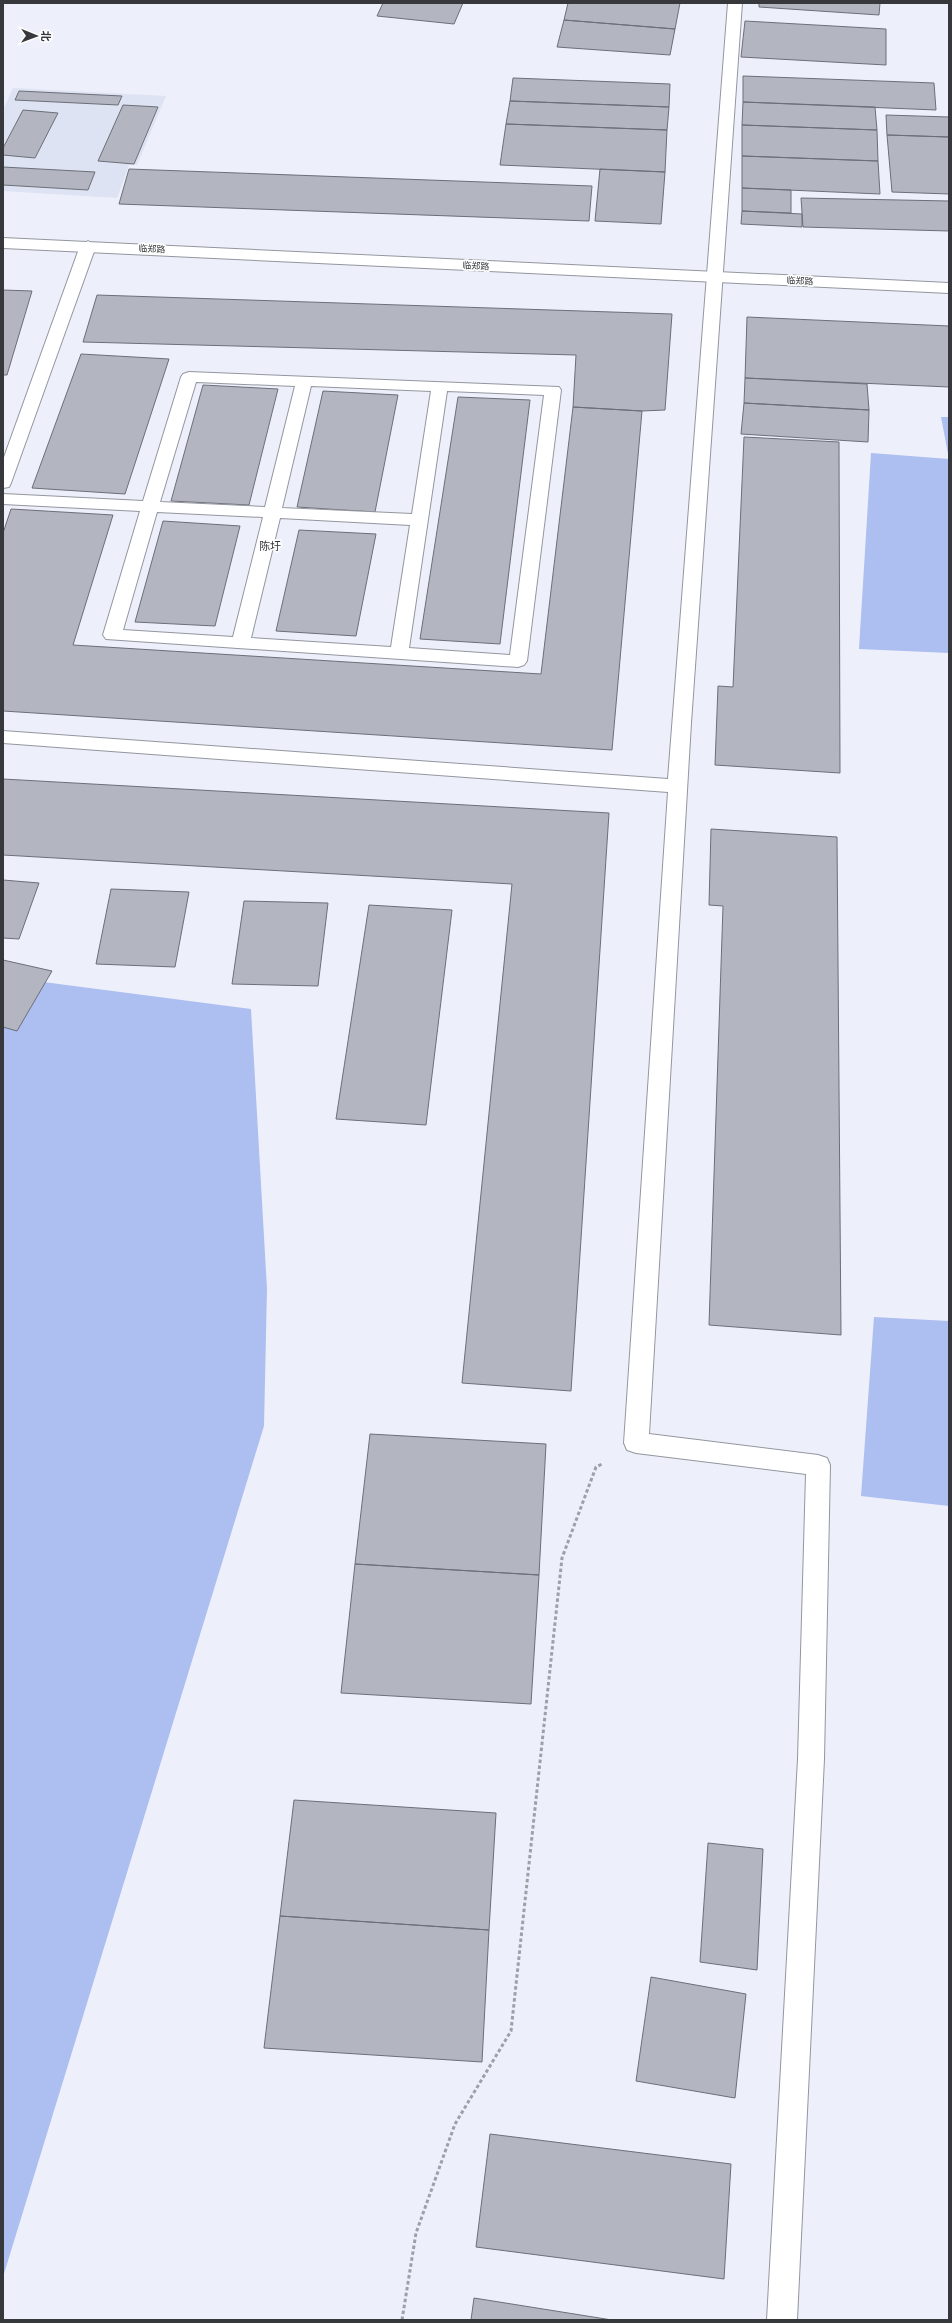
<svg xmlns="http://www.w3.org/2000/svg" width="952" height="2323" font-family="'Space Grotesk','Noto Sans SC',sans-serif">
  <style>
    .built { fill: #dde3f2 }
    .forest { fill: #adbef0 }
    .building { fill: #b3b6c0; stroke: #6c6f78 }
    .lines { fill: none; stroke-linecap: round; stroke-linejoin: round }
    .lane-casing { stroke: #93969f; stroke-width: 2 }
    .street-casing { stroke: #93969f; stroke-width: 2 }
    .secondary-casing { stroke: #93969f; stroke-width: 2 }
    .path { stroke: #9da0a7; stroke-width: 3; stroke-dasharray: 3.5 2.5; stroke-linecap: butt }
    .lane { fill: #fff; fill-rule: evenodd }
    .street { fill: #fff; fill-rule: evenodd }
    .secondary { fill: #fff; fill-rule: evenodd }
    .labels { text-anchor: middle; dominant-baseline: central; stroke-width: 3.5; stroke-linejoin: round; paint-order: stroke }
    .far-street-label { font-size: 9px; fill: #37383c; stroke: #fefefe }
    .far-quarter-label { font-size: 11px; fill: #37383c; stroke: #fefefe }
  </style>
  <rect width="100%" height="100%" fill="#edf0fa"/>
  <!-- built -->
  <path class="built" d="M13,88L166,96L137,165H129L117,198L3,191V110Z"/>
  <!-- forest -->
  <path class="forest" d="M941,417H949V653L859,649L871,453L949,459Z
    M28,980L251,1009L267,1289L264,1426L3,2277V1025Z
    M874,1317L949,1321V1506L861,1496Z"/>
  <!-- building -->
  <path class="building" d="M383,3H463L454,24L377,16Z
    M568,3H680L675,29L564,20Z
    M759,3H880L879,15L759,7Z
    M564,20L675,29L670,55L557,47Z
    M745,21L886,29V65L741,57Z
    M743,76L934,83L936,110L743,102Z
    M513,78L670,84L669,107L510,101Z
    M19,91L122,96L118,105L15,100Z
    M510,101L669,107L667,130L506,124Z
    M743,102L875,107L877,130L742,125Z
    M123,105L158,107L134,164L98,161Z
    M23,110L58,113L35,158L3,155V148Z
    M886,115L949,117V137L887,135Z
    M506,124L667,130L665,172L500,165Z
    M742,125L877,130L878,161L742,156Z
    M887,135L949,137V194L892,192Z
    M742,156L878,161L880,194L742,188Z
    M3,167L95,172L88,190L3,185Z
    M129,169L592,186L589,221L119,204Z
    M600,169L665,172L661,224L595,221Z
    M742,188L791,190V213L742,211Z
    M801,198L949,201V231L803,227Z
    M742,211L802,214V227L741,224Z
    M3,290L32,291L7,375H3Z
    M97,295L672,314L665,410L642,411L573,407L576,355L83,342Z
    M747,317L949,326V387L745,378Z
    M81,354L169,359L125,494L32,488Z
    M745,378L867,384L869,410L744,403Z
    M203,385L278,389L249,505L171,501Z
    M323,391L398,395L375,512L297,507Z
    M458,397L530,400L500,644L420,639Z
    M744,403L869,410L868,442L741,434Z
    M573,407L642,411L612,750L3,711V533L11,509L113,515L73,645L541,674Z
    M744,437L839,442L840,773L715,765L718,686L733,687Z
    M163,521L240,526L215,626L135,622Z
    M299,530L376,534L356,636L276,631Z
    M3,779L609,813L571,1391L462,1383L512,884L3,855Z
    M711,829L837,837L841,1335L709,1325L723,906L709,905Z
    M3,880L39,883L19,939L3,938Z
    M111,889L189,892L175,967L96,964Z
    M244,901L328,903L318,986L232,984Z
    M369,905L452,910L426,1125L336,1119Z
    M3,960L52,971L17,1031L3,1027Z
    M370,1434L546,1444L539,1575L355,1564Z
    M355,1564L539,1575L531,1704L341,1693Z
    M294,1800L496,1813L489,1930L280,1916Z
    M708,1843L763,1849L757,1970L700,1962Z
    M280,1916L489,1930L482,2062L264,2048Z
    M651,1977L746,1994L735,2098L636,2081Z
    M490,2134L731,2164L724,2279L476,2247Z
    M474,2298L612,2320H471Z"/>
  <g class="lines">
    <defs>
      <path id="lane" d="M189,372L559,387L561,390L527,661L524,665L518,667L106,639L103,635L140,511L3,504V494L143,501L181,377L183,374ZM196,382L295,386L265,507L160,502ZM311,386L431,391L412,514L282,508ZM447,391L544,395L510,655L409,648ZM157,512L263,517L233,637L123,630ZM280,518L410,525L391,647L251,638Z"/>
      <path id="street" d="M728,3H742L691,723L649,1434L818,1455L827,1458L830,1465L824,1759L797,2320H767L798,1759L806,1474L636,1453L627,1450L624,1443L668,792L3,743V731L668,779Z
        M88,241L96,246L11,483L9,487L3,488V460L80,246Z"/>
      <path id="secondary" d="M3,238L949,283V293L3,248Z"/>
    </defs>
    <!-- lane casing -->
    <use href="#lane" class="lane-casing"/>
    <!-- street casing -->
    <use href="#street" class="street-casing"/>
    <!-- secondary casing -->
    <use href="#secondary" class="secondary-casing"/>
    <!-- path -->
    <path class="path" d="M402,2320L416,2233L455,2124L511,2031L562,1558L596,1467L602,1464"/>
    <!-- lane -->
    <use href="#lane" class="lane"/>
    <!-- street -->
    <use href="#street" class="street"/>
    <!-- secondary -->
    <use href="#secondary" class="secondary"/>
  </g>
  <g class="labels">
    <!-- far-street labels -->
    <g class="far-street-label">
      <text transform="translate(152 249) rotate(3)">临郑路</text>
      <text transform="translate(476 266) rotate(3)">临郑路</text>
      <text transform="translate(800 281) rotate(3)">临郑路</text>
    </g>
    <!-- far-quarter labels -->
    <g class="far-quarter-label">
      <text x="270" y="546">陈圩</text>
    </g>
  </g>
  <!-- border -->
  <rect width="952" height="2323" fill="none" stroke="#37383c" stroke-width="8"/>
  <!-- north arrow -->
  <g transform="translate(36 36) rotate(91)" stroke="#fefefe" stroke-width="3" paint-order="stroke">
  <path d="M0-3L7 15L0 10L-7 15Z" fill="#37383c"/>
  <text y="-6" font-size="11" font-weight="bold" text-anchor="middle" fill="#37383c">北</text>
  </g>
</svg>
